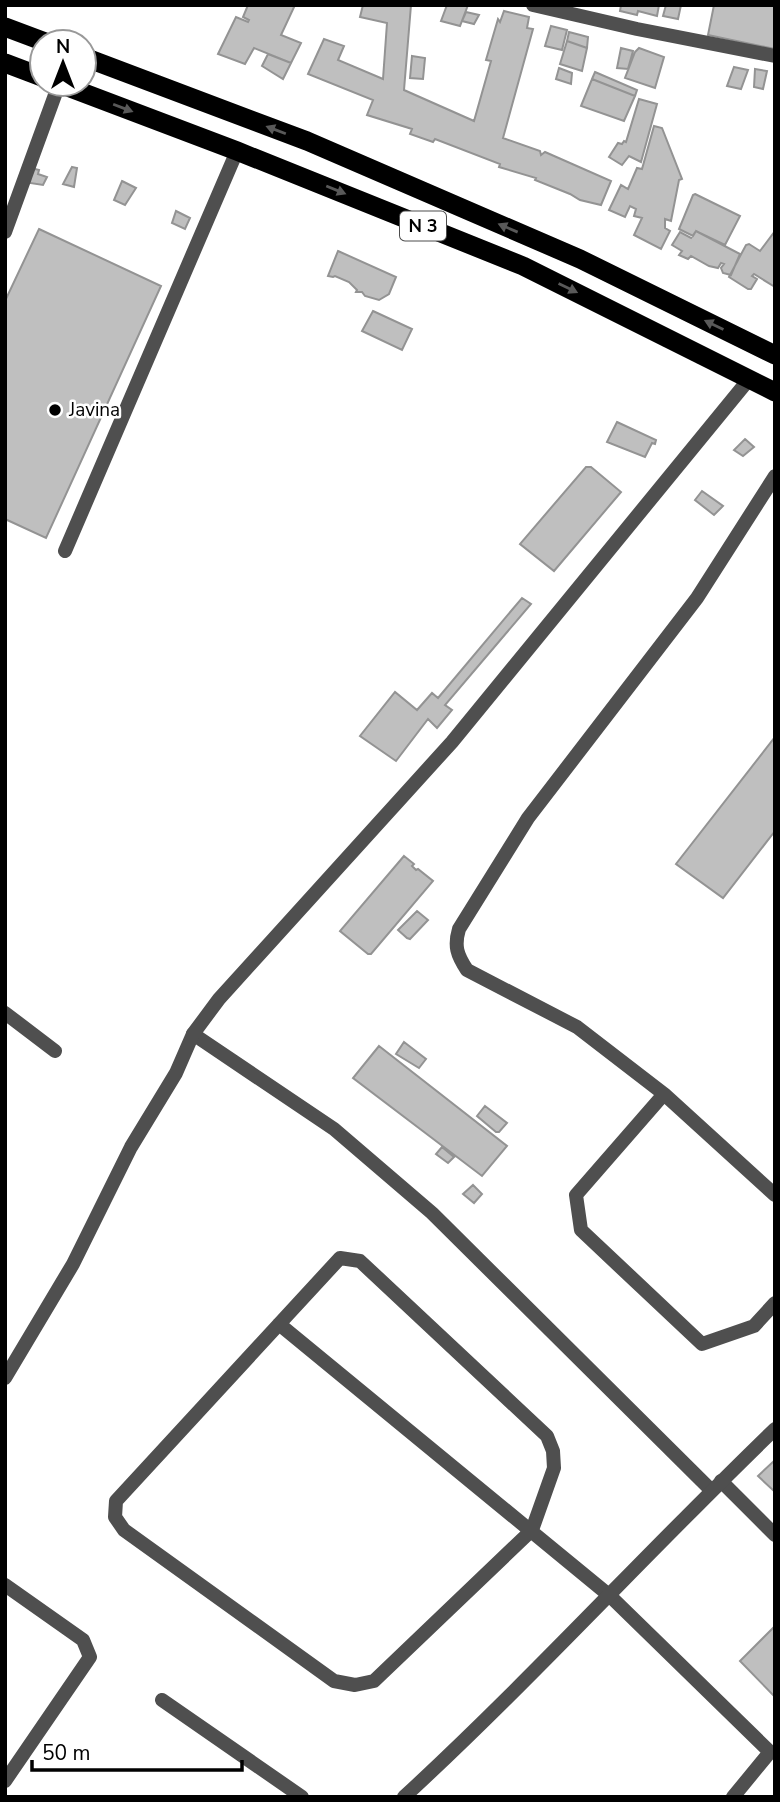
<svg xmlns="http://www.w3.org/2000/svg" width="780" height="1802" font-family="'Nunito Sans',sans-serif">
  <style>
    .building { fill: #bfbfbf; stroke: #939393; stroke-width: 2 }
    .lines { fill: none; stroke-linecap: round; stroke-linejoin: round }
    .service { stroke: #4f4f4f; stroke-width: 14 }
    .minor { stroke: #4f4f4f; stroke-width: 14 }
    .trunk { stroke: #000; stroke-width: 19 }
    .oneway { fill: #595959 }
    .poi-dot { fill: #000; stroke: #fff; stroke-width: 2.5 }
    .labels { text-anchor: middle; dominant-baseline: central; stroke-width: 5; stroke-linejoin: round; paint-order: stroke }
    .shield { fill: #fff; stroke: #4c4c4c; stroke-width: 2 }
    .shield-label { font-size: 18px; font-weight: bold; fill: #000 }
    .poi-label { font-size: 19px; fill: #000; stroke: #fff; text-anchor: start }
  </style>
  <rect width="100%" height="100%" fill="#fff"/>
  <!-- building -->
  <path class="building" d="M248,5H295L281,35L301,43L291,63L254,48L245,64L218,54L236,17L248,22L249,20L243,17Z
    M363,5H411L404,90L474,121L491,61L486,60L498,19L500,22L504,11L529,17L527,28L533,29L503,138L540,151L541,155L545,152L611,181L601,205L580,200L570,194L535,180L536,178L499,167L500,164L435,139L433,142L410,134L412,129L367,115L373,100L308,74L324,39L344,46L338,60L383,79L387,23L360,17Z
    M447,5H468L460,26L441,21Z
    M621,5H659L657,16L638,11L637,15L620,11Z
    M666,5H681L678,19L663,16Z
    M714,5H775V49L708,35Z
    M466,12L479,15L474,24L462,21Z
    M551,26L567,30L562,50L545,46Z
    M569,32L588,37L587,48L567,41Z
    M567,41L587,48L582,71L560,64Z
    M621,48L633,51L628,69L617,68Z
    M639,48L664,57L655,88L625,78L635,52Z
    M268,54L291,63L283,79L262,66Z
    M412,56L425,58L423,79L410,78Z
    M734,67L748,70L741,89L727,86Z
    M559,68L572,73L571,84L556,79Z
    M755,69L767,71L763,89L754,87Z
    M595,72L637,90L635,96L592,79Z
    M592,79L635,96L624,121L581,106Z
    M639,99L657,104L641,162L629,156L622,165L609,157L618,143L622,144L624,141L626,142Z
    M654,126L662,128L682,179L679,180L671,221L665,219V228L670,231L661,249L634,235L642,218L634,216L636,209L630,206L625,217L609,210L621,185L628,189L637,168L642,169Z
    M72,167L77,168L74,187L63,184Z
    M31,168L39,170L38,174L47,177L43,185L30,183Z
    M122,181L136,188L125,205L114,200Z
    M695,194L740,216L725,245L696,231L693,236L679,229L693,195Z
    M176,211L190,218L185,229L172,223Z
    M39,229L161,286L46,538L5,519V301Z
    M696,231L740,254L731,275L723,273L721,268L724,264L721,263L718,268L709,266L691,256L688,259L679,255L682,251L672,245L680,232L691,238Z
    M775,231V287L754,274L752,276L757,279L751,289H748L729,277L746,245L749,244L760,251Z
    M338,251L396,277L389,294L379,300L365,296L362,292H356L357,290L349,282L335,276L333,277L328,276Z
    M373,311L412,329L402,350L362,331Z
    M617,422L656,440L655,444L652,443L645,457L607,442Z
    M745,439L754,447L743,456L734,450Z
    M586,467H591L621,492L554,571L520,544Z
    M702,491L723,506L714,515L695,500Z
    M522,598L531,604L445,705L452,710L437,728L428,719L396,761L360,736L395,692L417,710L432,693L438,698Z
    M775,737V831L723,898L676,864Z
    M404,856L414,864L412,866L416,870L418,869L433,881L371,954H368L340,931Z
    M417,911L428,920L410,939L407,938L398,930Z
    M404,1042L426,1059L419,1068L396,1054Z
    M379,1046L507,1146L482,1176L353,1078Z
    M485,1106L507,1123L499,1132H496L477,1116Z
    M442,1147L454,1157L448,1163L436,1154Z
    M473,1185L482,1194L474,1203L463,1194Z
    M775,1460V1492L758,1476Z
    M775,1626V1697L740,1661Z"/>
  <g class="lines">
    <!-- service -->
    <path class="service" d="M5,232L59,84
      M775,476L697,598L528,818L459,929C454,946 457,955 467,970L577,1027L664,1094L775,1195
      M65,551L237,151
      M5,1013L55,1051
      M193,1034L334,1129L432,1213L711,1490
      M664,1094L576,1195L581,1230L702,1344L754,1326L775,1303
      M340,1258L360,1261L547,1436L553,1451L554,1468L532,1530L374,1681L355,1685L334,1681L124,1530L115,1517L116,1501Z
      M279,1324L610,1596L770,1752L733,1797
      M721,1481L775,1535
      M5,1585L83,1640L90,1657L5,1781
      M162,1700L302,1797"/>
    <!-- minor -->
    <path class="minor" d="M533,5L637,29L775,56
      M5,1378L73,1264L131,1147L176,1073L193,1034L219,999L452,742L750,378
      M404,1797C532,1679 649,1550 775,1429"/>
    <!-- trunk -->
    <path class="trunk" d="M5,27L45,42
      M84,57L307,141L580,259L775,355
      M5,63L42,77
      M60,84L237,151L523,266L775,392"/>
  </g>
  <!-- one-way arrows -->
  <defs><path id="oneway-solid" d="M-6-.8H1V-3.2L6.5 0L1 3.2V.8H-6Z" transform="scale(1.75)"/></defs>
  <g class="oneway">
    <use href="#oneway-solid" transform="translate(123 108) rotate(21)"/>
    <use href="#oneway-solid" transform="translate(276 130) rotate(-159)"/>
    <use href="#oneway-solid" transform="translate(336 190) rotate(22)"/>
    <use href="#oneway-solid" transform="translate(508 228) rotate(-157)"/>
    <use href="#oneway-solid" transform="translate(568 288) rotate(26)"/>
    <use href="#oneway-solid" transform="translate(714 325) rotate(-154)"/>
  </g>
  <!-- markers -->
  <circle class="poi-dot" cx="55" cy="410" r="7"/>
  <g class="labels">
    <!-- shield labels -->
    <rect class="shield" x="400" y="211.5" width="46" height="29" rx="5"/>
    <g class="shield-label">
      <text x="423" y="226">N 3</text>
    </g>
    <!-- poi labels -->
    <g class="poi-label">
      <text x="69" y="410">Javina</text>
    </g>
  </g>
  <!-- border -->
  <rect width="780" height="1802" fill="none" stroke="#000000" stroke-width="14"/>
  <!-- north arrow -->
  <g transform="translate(63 63)"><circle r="33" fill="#ffffff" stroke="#999999" stroke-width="2"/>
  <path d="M0-5L12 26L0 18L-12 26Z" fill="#000000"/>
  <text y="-10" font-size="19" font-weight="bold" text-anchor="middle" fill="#000000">N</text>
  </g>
  <!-- scale -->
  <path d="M32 1760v10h210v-10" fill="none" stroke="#000000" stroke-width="3.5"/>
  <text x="42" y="1760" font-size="21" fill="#000000" stroke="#ffffff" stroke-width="5" paint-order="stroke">50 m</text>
</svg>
